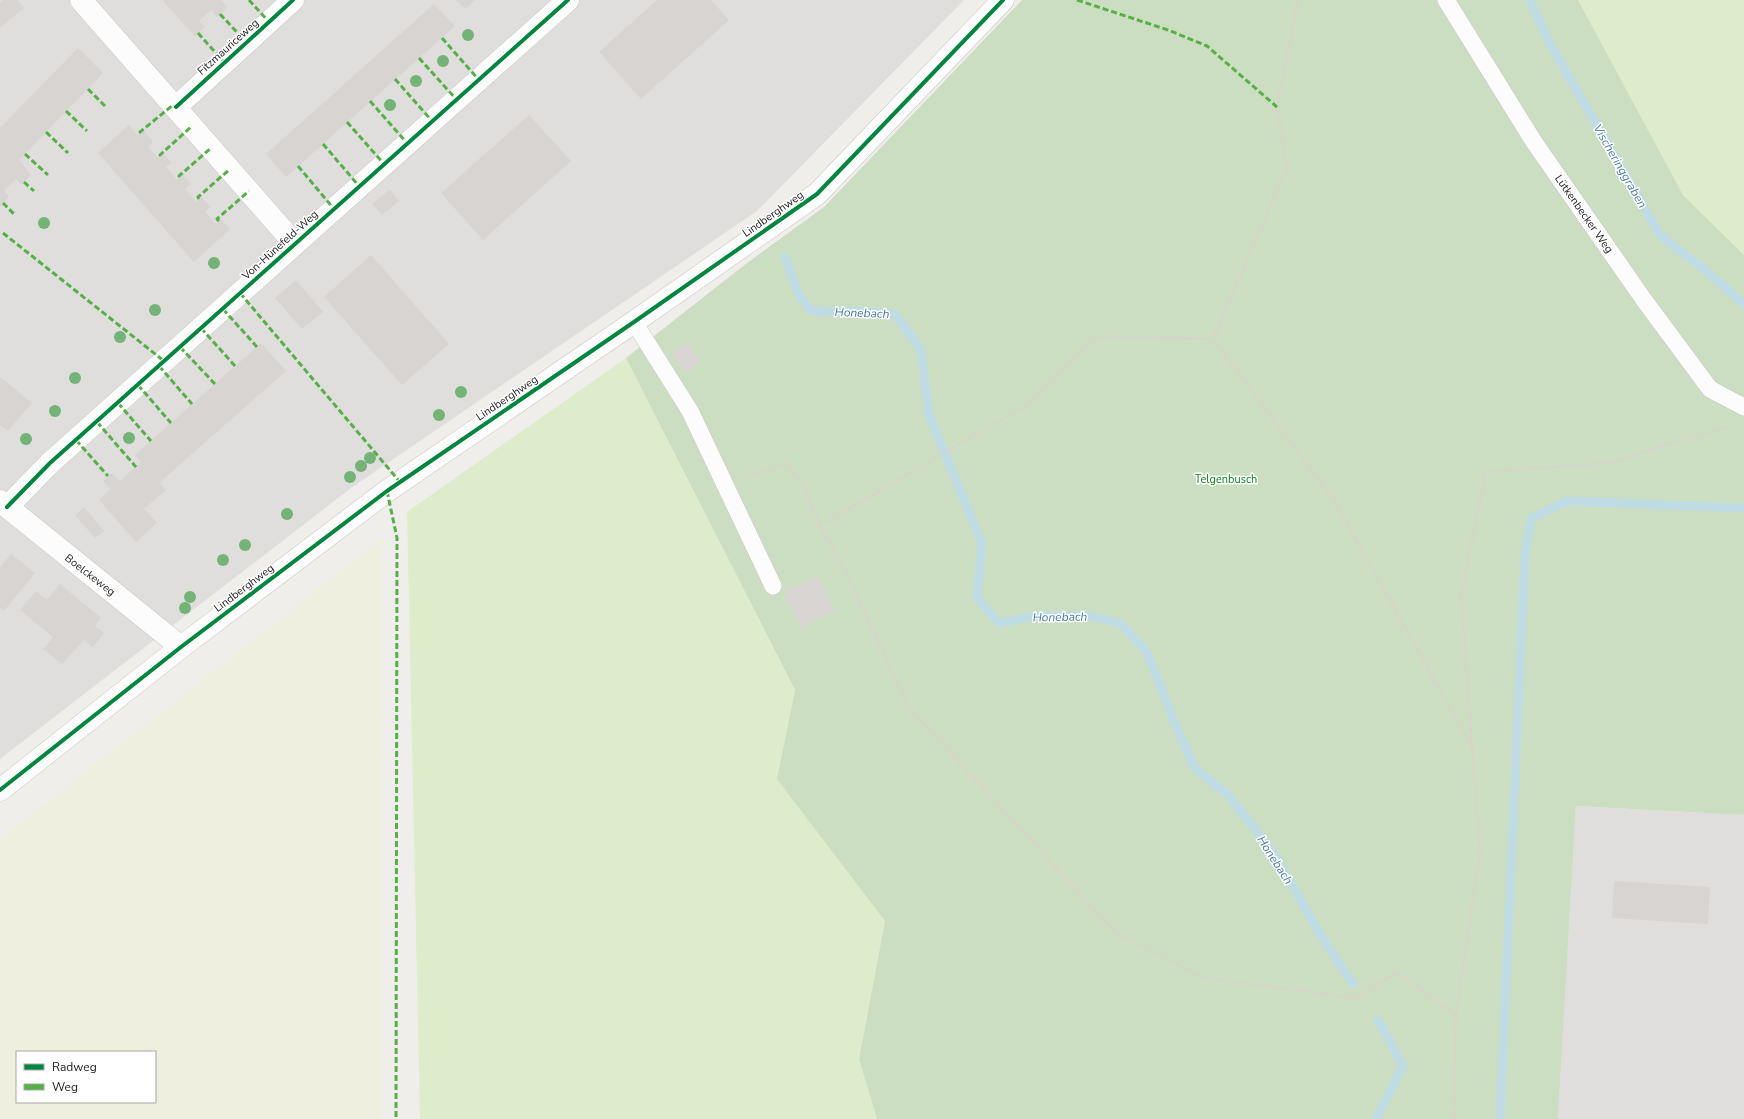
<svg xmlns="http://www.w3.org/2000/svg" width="1744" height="1119" font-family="'Nunito Sans',sans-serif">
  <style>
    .residential { fill: #dfdedc }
    .farmland { fill: #efefdf; fill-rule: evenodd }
    .grass { fill: #ddeccb }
    .forest { fill: #cbdec1 }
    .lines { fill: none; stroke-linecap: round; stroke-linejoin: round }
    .stream { stroke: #bfdbe3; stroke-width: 9 }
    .building { fill: #d7d4d2 }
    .lane-casing { stroke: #c9c8c7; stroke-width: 18 }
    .street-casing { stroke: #c9c8c7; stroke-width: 23 }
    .path { stroke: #dccecd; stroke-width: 2.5; stroke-dasharray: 2 2; stroke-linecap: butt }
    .lane { stroke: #fdfcfc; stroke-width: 17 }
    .street { stroke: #fdfcfc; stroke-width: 22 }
    .quiet { stroke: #55b145; stroke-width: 3; stroke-dasharray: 6 3; stroke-linecap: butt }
    .cycleway-casing { stroke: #fff; stroke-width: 6 }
    .cycleway { stroke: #00873e; stroke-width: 4 }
    .tree { fill: #73b476 }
    .labels { text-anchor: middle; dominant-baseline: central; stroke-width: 3; stroke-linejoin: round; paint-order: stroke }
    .street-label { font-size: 11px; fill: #222; stroke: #fff }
    .park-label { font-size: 11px; fill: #0c8416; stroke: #fff }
    .water-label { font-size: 12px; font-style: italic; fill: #4a7aab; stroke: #fff }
  </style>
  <rect width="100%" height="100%" fill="#f0eeeb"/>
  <!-- residential -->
  <path class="residential" d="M0,0H964L757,211L351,488L0,759Z
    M1576,806L1744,815V1119H1558Z"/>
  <!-- farmland -->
  <path class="farmland" d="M382,539V1119H0V839ZM17,1052H155V1102H17Z"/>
  <!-- grass -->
  <path class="grass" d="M1578,0H1744V255L1683,195Z
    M626,358L795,690L778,779L885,921L859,1059L877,1119H420L407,512Z"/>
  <!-- forest -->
  <path class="forest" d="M1022,0H1578L1683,195L1744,255V815L1576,806L1558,1119H877L859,1059L885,921L777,779L795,690L626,358L747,263L824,207Z"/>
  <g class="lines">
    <!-- stream -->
    <path class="stream" d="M1530,0L1548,40L1660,235L1705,270L1744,304
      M785,257L800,297L809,309L822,312L862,311L895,314L921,350L929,415L982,543L977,598L999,623L1035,616H1092L1121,624L1147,652L1176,726L1195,768L1228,795L1275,855L1320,934L1353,984
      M1376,1119L1403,1066L1378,1020
      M1500,1119L1525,554L1531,519L1566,501L1744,508"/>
  </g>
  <!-- building -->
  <path class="building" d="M3,0H17L24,8L0,28V3Z
    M164,0H221L227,7L217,17L211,10L199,21L205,27L195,36L163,1Z
    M456,0H475L465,9Z
    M657,0H711L729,20L641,99L599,52Z
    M434,4L455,26L286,177L266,154Z
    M78,48L103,73L19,160L31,175L21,185L16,179L4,191L9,197L0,206V128Z
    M529,115L571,161L483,240L441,193Z
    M129,125L138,136L144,131L153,142L148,147L158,158L164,154L172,163L166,167L177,180L183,175L191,184L185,189L196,202L201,197L211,207L205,211L215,224L221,219L230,229L194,262L98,153Z
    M390,189L399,201L382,215L372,204Z
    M371,255L449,344L402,385L324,297Z
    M296,280L323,312L302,329L275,298Z
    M688,342L701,362L685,373L671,353Z
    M261,343L286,371L159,483L166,490L144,509L157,523L136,542L99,500L111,489L103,481L112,473L120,481L141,462L135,455Z
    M0,377L32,403L8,431L0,425Z
    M84,507L104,531L95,538L75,515Z
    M11,554L35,573L4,611L0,608V568Z
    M817,576L835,610L802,627L784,593Z
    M60,584L101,618L95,626L104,633L93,647L84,640L62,664L43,649L53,637L20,610L36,591L47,600Z
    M1614,881L1710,887L1708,924L1612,918Z"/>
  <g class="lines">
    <defs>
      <path id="lane" d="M1446,0L1534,142L1644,300L1710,389L1744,407
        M634,322L690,411L773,586"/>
      <path id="street" d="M81,0L295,244
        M176,107L293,0
        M0,501L181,647
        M7,507L50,463L568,0
        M0,790L181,647L387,491L634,322L817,194L1003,0"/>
    </defs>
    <!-- lane casing -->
    <use href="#lane" class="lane-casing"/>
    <!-- street casing -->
    <use href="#street" class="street-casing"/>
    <!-- path -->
    <path class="path" d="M1298,0L1277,107L1287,168L1213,339L1335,502L1473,749
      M748,476L786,463L803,484L820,526L846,572L908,706L1115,932L1205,978L1354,998L1399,972L1456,1016L1454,1119
      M820,526L1026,405L1098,336L1213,339
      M1456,1016L1480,853L1461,595L1486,472L1608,463L1726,427"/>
    <!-- lane -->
    <use href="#lane" class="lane"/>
    <!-- street -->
    <use href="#street" class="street"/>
    <!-- quiet -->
    <path class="quiet" d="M249,0L269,22
      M1077,0L1168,30L1207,46L1277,107
      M220,14L246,42
      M198,33L224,62
      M442,38L478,79
      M419,58L456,99
      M395,79L432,121
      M88,89L107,108
      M370,101L407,143
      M66,111L87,131
      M347,122L384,164
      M46,132L68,153
      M141,133L140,132L173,105
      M323,144L359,186
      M25,154L48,175
      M161,156L160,155L192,126
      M298,166L334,209
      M180,177L179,176L211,148
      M24,182L34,191
      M199,199L198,197L230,169
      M3,203L14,214
      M219,221L217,219L249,191
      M3,233L164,361
      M240,293L400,482
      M223,309L257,347
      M201,328L235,366
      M180,347L215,384
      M159,366L192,404
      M138,385L171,423
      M118,403L151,441
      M97,422L136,467
      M76,440L108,476
      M387,491L397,538L396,1119"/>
    <defs>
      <path id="cycleway" d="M176,107L293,0
        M7,507L50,463L568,0
        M0,790L181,647L387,491L634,322L817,194L1003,0"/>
    </defs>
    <!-- cycleway casing -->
    <use href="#cycleway" class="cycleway-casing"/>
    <!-- cycleway -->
    <use href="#cycleway" class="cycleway"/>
  </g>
  <!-- trees -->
  <g class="tree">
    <circle cx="468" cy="35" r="6"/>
    <circle cx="443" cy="61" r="6"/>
    <circle cx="416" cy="81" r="6"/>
    <circle cx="390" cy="105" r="6"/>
    <circle cx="44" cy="223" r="6"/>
    <circle cx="214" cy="263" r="6"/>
    <circle cx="155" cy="310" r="6"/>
    <circle cx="120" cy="337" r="6"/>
    <circle cx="75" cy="378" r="6"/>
    <circle cx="461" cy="392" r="6"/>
    <circle cx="55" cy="411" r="6"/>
    <circle cx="439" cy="415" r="6"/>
    <circle cx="129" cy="438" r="6"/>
    <circle cx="26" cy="439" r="6"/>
    <circle cx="370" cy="458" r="6"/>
    <circle cx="361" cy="466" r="6"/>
    <circle cx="350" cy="477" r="6"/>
    <circle cx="287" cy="514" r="6"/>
    <circle cx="245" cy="545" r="6"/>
    <circle cx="223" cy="560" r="6"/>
    <circle cx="190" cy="597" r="6"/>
    <circle cx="185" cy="608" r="6"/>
  </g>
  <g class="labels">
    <!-- street labels -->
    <g class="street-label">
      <text transform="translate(228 47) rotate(-42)">Fitzmauriceweg</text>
      <text transform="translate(773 214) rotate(-35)">Lindberghweg</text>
      <text transform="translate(1584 214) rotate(55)">Lütkenbecker Weg</text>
      <text transform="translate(280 245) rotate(-42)">Von-Hünefeld-Weg</text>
      <text transform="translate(507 398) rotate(-34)">Lindberghweg</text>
      <text transform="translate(90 575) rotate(38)">Boelckeweg</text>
      <text transform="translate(244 588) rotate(-37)">Lindberghweg</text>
    </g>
    <!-- park labels -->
    <g class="park-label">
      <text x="1226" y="479">Telgenbusch</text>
    </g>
    <!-- water labels -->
    <g class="water-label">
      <text transform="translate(1620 166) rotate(60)">Vischeringgraben</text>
      <text transform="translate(862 313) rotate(2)">Honebach</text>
      <text transform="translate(1060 617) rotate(-1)">Honebach</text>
      <text transform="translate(1275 860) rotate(57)">Honebach</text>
    </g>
  </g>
  <!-- legend -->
  <rect x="16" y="1051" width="140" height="52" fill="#ffffff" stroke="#a7a7a7"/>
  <rect x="24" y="1064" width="20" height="6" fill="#00873e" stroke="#a7a7a7"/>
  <text x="52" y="1071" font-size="12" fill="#222222">Radweg</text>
  <rect x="24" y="1084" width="20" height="6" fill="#55b145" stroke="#a7a7a7"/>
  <text x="52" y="1091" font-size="12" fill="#222222">Weg</text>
</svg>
